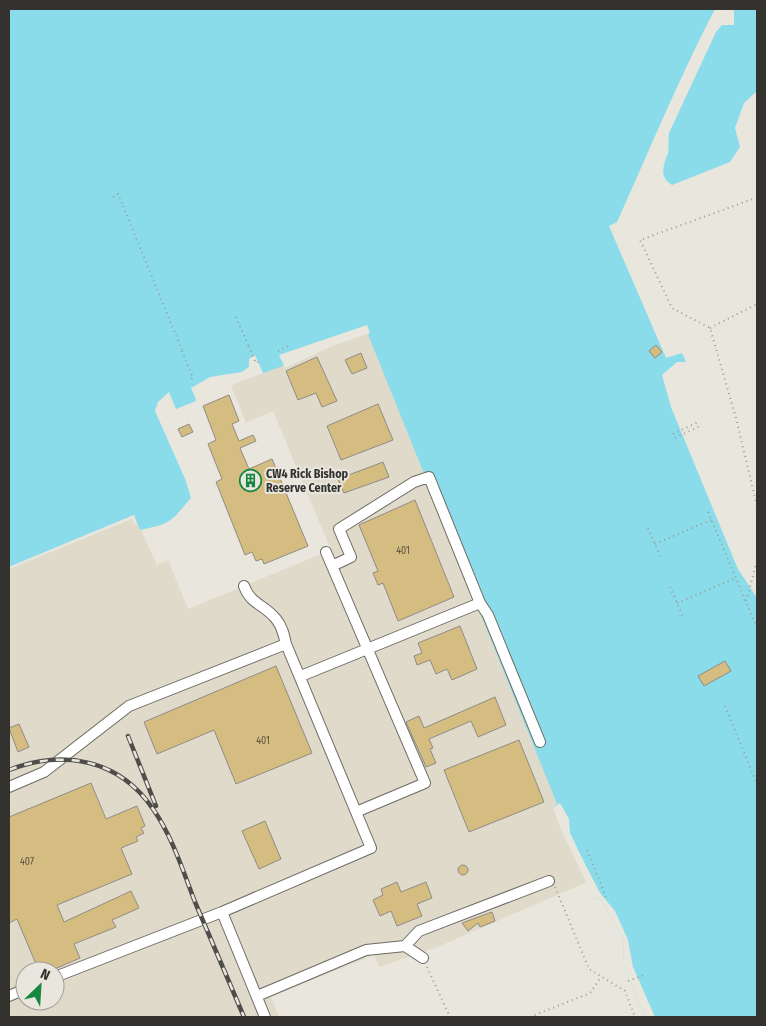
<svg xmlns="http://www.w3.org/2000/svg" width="766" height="1026" font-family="'Fira Sans Condensed',sans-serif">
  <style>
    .built { fill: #e0dacb; fill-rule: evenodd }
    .water { fill: #8adcea }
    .pier { fill: #e9e6de }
    .building { fill: #d5bc81; stroke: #8f8c85 }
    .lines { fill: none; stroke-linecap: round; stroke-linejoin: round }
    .minor-casing { stroke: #6c6a63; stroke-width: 12 }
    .path { stroke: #9c9a94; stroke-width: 2; stroke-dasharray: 1 4; stroke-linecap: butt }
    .minor { stroke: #fff; stroke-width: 10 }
    .rail-casing { stroke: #4e4d49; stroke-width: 4.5 }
    .rail { stroke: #e9e6de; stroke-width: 2.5; stroke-dasharray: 8; stroke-linecap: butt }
    .labels { text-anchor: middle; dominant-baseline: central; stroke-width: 4; stroke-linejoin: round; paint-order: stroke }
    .number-label { font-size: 10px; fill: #5c5444 }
    .poi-label { font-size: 12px; font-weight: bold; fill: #33322f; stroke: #e9e6de; text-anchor: start }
  </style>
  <rect width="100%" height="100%" fill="#e9e6de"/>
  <!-- built -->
  <path class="built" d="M367,332L580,795L553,808L561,829L587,882L435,948L379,967L374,955L271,997L279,1017H9V567L134,515L157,565L168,560L188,609L331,550L273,411L246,423L230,383ZM25,971H55V1001H25Z"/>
  <!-- water -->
  <path class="water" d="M9,9H715C679,78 649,151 617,222L609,226L666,358L682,353L686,362L678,364L673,379L740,544L757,576V1017H645L623,963L624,939L600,898L594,899L553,808L557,804L367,332L331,344L286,365L195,397L196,401L176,409L175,418L167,419L191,498C170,522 173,523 140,530L134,515L9,567Z
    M734,9H757V91L744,103L735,128L740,147L730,162L672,185C658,177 664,164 668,153C669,148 668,139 669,133L716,32L722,25H734Z"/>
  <!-- pier -->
  <path class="pier" d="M367,325L370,333L332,346L285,368L279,355Z
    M255,355L263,373L196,399L191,388L210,377L242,372L249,367V359Z
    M677,362H686L680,366L676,378L729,503L743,543L757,571V598L738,569L730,550L671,407L662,375Z
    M169,392L178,414L177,419L169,421L172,432L185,454L194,499L155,411L158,402Z
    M134,515L137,524L135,525L132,519L9,569V567Z
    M560,803L569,819L570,833L582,858L600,893L615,911L628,940L633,967L655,1017H645L623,963L624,939L600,898L594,899L561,829L553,808Z"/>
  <!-- building -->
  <path class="building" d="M656,345L662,352L655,358L649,351Z
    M361,353L367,368L352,374L345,360Z
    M317,357L337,401L322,407L316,393L298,400L286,371Z
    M229,395L239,421L232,424L239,441L253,435L256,441L240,448L249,469L272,459L308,546L264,564L262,559L256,561L252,552L245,555L216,482L222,479L208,444L216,440L203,406Z
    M378,404L393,440L341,460L327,426Z
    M189,424L193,432L182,437L178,429Z
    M383,462L389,477L344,493L338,479Z
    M415,500L454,597L398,621L383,583L378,585L373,573L378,571L359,525Z
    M460,626L477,669L452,680L447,669L436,674L430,660L417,665L414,656L422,653L418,643Z
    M725,661L731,671L704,686L698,676Z
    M276,666L312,753L236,784L214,730L157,754L144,722Z
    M495,697L506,725L478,737L471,721L429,739L433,748L430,749L436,763L426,767L406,722L419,716L424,728Z
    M19,724L29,747L18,752L9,728Z
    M519,740L544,802L469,832L444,770Z
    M91,783L106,819L137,806L145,826L141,828L144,833L136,837L138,841L121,848L132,874L57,905L64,922L131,891L139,908L112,920L116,927L74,944L80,958L50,971H39L17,919L9,923V817Z
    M265,821L281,859L259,869L242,831Z
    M458 870a5 5 0 1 1 10 0a5 5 0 1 1-10 0Z
    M397,882L401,892L426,882L432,898L417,904L422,916L397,926L391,911L380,916L373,900L383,895L381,889Z
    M492,912L495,921L480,927L478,923L468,931L462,923Z"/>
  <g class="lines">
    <defs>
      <path id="minor" d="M326,552L425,783L356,812
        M480,603L488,615L540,742
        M301,676L480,603L429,477L414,482L339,529L351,557L332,566
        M9,787L44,772L129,706L286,644
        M222,912L265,1017
        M405,946L419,931L549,881
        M55,977L222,912L371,848L286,644C284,635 282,626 276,619C264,604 251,605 244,586
        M9,996L25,989
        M257,996L366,950L405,946L423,958"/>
    </defs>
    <!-- minor casing -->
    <use href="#minor" class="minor-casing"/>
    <!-- path -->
    <path class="path" d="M113,197L118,194L123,205
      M757,199H753L640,240L672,308L710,328L736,418L757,506
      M123,206L182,350
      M236,317L249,347
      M710,328L757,304
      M249,346L256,363L258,362
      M182,351L193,378L188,381
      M278,351L288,346
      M673,434L698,422
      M675,438L700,426
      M708,512L757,628
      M648,528L661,558
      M655,544L711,520
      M670,587L683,617
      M746,601L756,565
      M677,603L736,578
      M725,706L757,784
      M587,850L606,897
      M555,887L589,969L625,991L635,1017
      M427,967L450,1017
      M628,981L644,975
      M530,1017L590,993L601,977"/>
    <!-- minor -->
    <use href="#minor" class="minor"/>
    <defs>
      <path id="rail" d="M128,736L156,806
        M9,770C63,749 119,759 153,809C172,836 183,871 195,902C211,940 228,979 244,1017"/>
    </defs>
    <!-- rail casing -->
    <use href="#rail" class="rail-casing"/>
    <!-- rail -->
    <use href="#rail" class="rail"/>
  </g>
  <!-- icons -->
  <defs>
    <symbol id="building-ring" viewBox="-11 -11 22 22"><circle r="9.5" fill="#e9e6de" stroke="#168740" stroke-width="1.5"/><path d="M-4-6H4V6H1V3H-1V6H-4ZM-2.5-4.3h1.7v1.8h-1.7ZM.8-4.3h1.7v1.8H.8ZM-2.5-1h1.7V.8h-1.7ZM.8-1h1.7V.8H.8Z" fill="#168740"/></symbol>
  </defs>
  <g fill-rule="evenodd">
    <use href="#building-ring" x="238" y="468" width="25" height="25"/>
  </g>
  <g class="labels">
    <!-- number labels -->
    <g class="number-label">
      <text x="403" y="551">401</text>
      <text x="263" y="741">401</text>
      <text x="27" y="862">407</text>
    </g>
    <!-- poi labels -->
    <g class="poi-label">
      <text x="266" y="474">CW4 Rick Bishop<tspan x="266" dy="14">Reserve Center</tspan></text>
    </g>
  </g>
  <!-- border -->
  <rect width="766" height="1026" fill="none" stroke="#33322f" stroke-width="20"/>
  <!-- north arrow -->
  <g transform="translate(40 986) rotate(25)"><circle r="24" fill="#e9e6de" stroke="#a09e98"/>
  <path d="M0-4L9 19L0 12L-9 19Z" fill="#168740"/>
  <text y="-8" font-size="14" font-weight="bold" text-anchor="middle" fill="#33322f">N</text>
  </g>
</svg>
